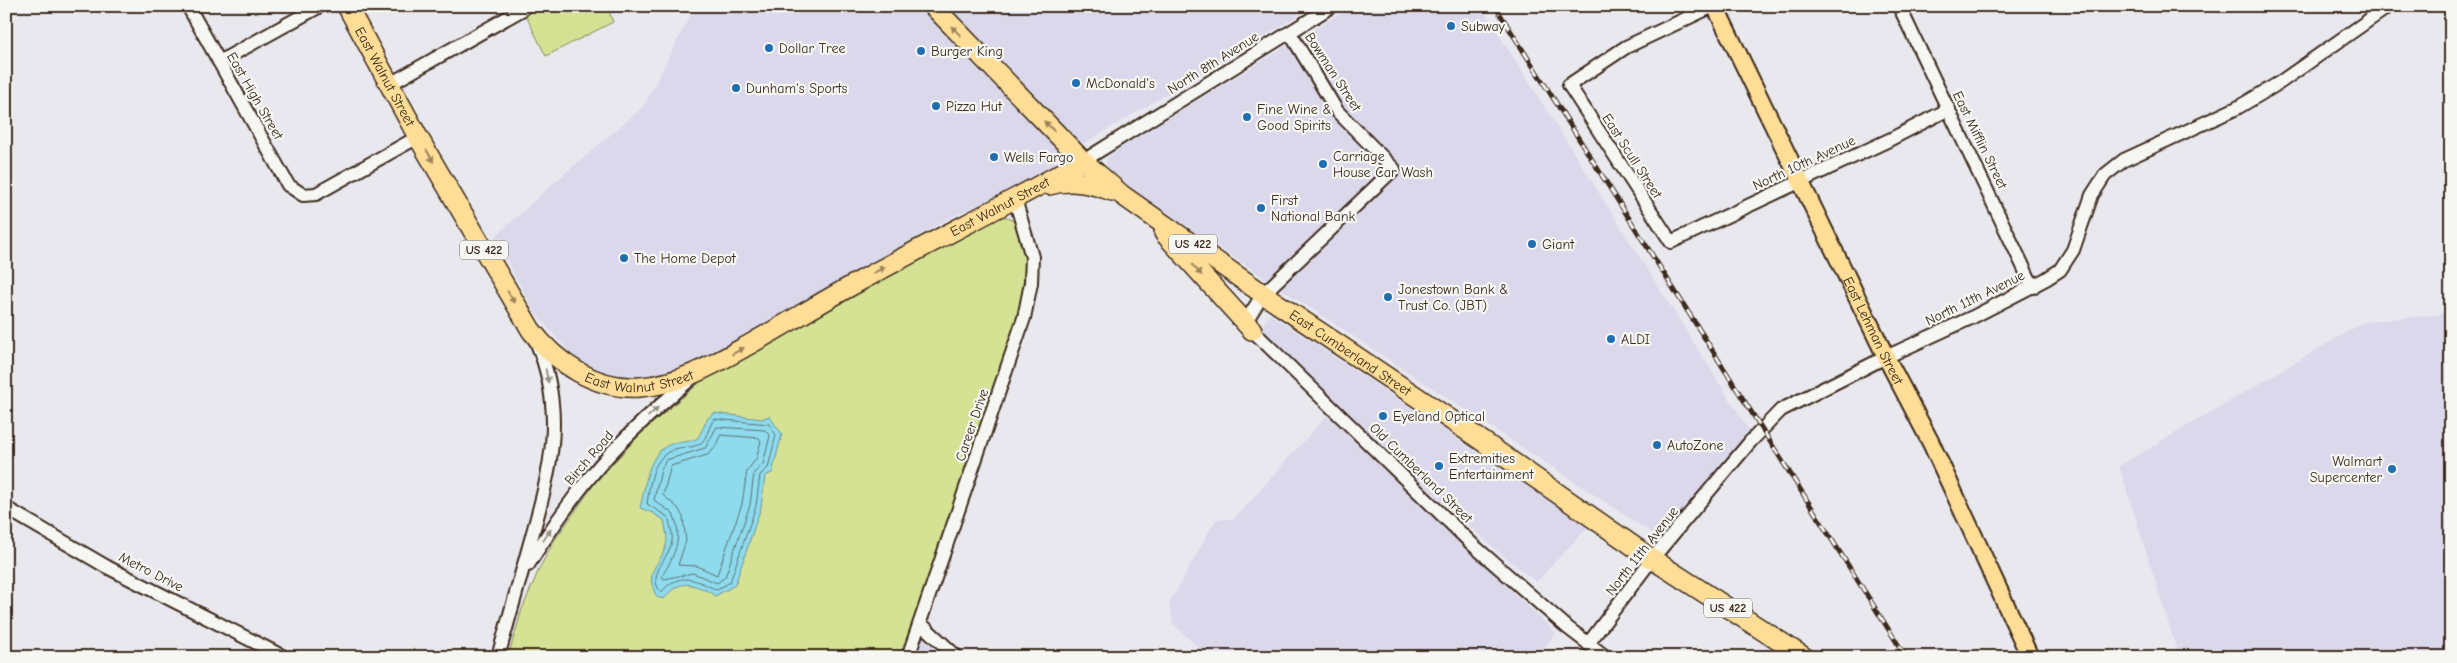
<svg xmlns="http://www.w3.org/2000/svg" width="2457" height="663" font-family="'Comic Neue',sans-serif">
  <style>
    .built { fill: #dcd8eb }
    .green { fill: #d5e193; stroke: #888658 }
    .water { fill: #8edbee; stroke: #6d949b }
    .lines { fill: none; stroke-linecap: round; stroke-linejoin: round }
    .shore { stroke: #5c7171; stroke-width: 1 }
    .minor-casing { stroke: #3b2a1e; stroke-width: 16 }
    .major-casing { stroke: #3b2a1e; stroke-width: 20 }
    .highway-casing { stroke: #3b2a1e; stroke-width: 22 }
    .minor { stroke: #f6f6f2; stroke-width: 12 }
    .major { stroke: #fedd96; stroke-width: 16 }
    .highway { stroke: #fedd96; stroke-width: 19 }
    .rail-casing { stroke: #3b2a1e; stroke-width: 5 }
    .rail { stroke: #f6f6f2; stroke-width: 3; stroke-dasharray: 9; stroke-linecap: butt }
    .oneway { fill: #9c845a }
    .oneway2 { fill: #989088 }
    .poi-dot { fill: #1f6fb2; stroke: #f6f6f2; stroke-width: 2 }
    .labels { text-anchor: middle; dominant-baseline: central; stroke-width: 4.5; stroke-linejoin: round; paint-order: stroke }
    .shield { fill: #f6f6f2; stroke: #73675e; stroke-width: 1 }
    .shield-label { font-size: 12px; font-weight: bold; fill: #3b2a1e }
    .poi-label { font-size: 14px; fill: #3b2a1e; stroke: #f6f6f2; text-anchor: start }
    .street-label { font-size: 14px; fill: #3b2a1e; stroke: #f6f6f2 }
  </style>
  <rect width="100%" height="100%" fill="#eae8ef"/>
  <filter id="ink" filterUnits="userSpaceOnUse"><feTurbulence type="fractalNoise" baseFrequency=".02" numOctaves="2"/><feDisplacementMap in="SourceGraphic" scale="10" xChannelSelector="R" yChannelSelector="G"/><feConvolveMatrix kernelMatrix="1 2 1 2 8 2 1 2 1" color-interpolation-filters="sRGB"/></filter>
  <g filter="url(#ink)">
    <!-- built -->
    <path class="built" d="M700,6H917L1054,146L1059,156V162L1053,169L946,220L696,364L656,378L628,379L587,367L570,353L536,314L494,238L549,187L643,107L691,14Z
      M948,6H1314L1085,143H1080Z
      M1352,6H1481L1749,430L1666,535L1658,537L1148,201L1108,168L1106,162L1108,156L1118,149Z
      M2451,313V657H2179L2119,466L2364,322Z
      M1270,314L1528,486L1587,528L1536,582L1496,550L1338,408L1265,332L1263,325Z
      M1327,415L1556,633L1536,657H1208L1173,624L1169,604L1216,519H1234Z
      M922,637L944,657H916Z"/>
    <!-- green -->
    <path class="green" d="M521,6H607L613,22L546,56Z
      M1002,216C1035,221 1023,285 1020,308L901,657H508L522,609L540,567L554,541L595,483L642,432L705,378L943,242Z"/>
    <!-- water -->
    <path class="water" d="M714,413L762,419L769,416L782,434L772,473L765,476L761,507L735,585L715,596C712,593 709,592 705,590C686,581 677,582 664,599L657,597C641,568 664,565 667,540C667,534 665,526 664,520L653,513L640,508C646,485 647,449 675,443C684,442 690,442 698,438L708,418Z"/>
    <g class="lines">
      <!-- shore -->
      <path class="shore" d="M714,419L769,424L776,435L768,468L760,475L756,506L730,582L717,590C702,583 685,573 670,584C666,587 664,590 661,592C646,575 669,559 672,541C673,534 670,524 668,517L647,504C650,484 652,456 675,449C683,446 693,449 701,443C707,438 709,426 714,419Z
        M717,427L765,430L770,436L763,464L754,473L750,505L725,577L717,583L693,573L664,579L662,576C674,557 684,536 673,514L654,500L661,470L666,460L705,448Z
        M721,435L759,438L761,441L756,459L747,471L742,504L717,575L697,566L678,565L686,541L683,517L678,508L663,495L671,466L707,455L714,449Z"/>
      <defs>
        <path id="minor" d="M188,6L288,185L303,195L316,194L418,137
          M1713,6L1626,47L1569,85L1671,242L1889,140L1949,109
          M1899,6L2033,287
          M1290,33L1337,111L1394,169L1263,294L1248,318L1252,330L1473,545L1568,628L1606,657
          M219,62L320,6
          M390,84L523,9
          M1083,161L1332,6
          M6,508L107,567L284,657
          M528,565C547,535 567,505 590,477C619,441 656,408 692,378
          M920,623L957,657
          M1588,644L1652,559L1750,442L1781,410L1886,357L1973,317L2046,279L2060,270L2073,250L2092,195L2105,175L2124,160L2237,108L2279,83L2389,6
          M498,657C509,619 519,581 530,543C550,471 567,414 536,341
          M908,657L1024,318L1031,283L1032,257L1015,199"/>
        <g id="major">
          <path id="s1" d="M1715,6L1886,357L1931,443L2030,657"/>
        </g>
        <g id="highway">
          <path id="s2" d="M347,6L418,137L531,330C556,363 596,390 640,387C682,384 716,363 752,343C788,323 823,301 860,281C934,240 1010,203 1083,161"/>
          <path id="s3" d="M933,6L1083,161L1122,195L1263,294L1475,436L1652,559L1804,657"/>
          <path d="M1049,185C1071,179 1091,183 1112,191"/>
          <path d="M1164,233L1252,330"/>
        </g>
      </defs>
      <!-- minor casing -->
      <use href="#minor" class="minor-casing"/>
      <!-- major casing -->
      <use href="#major" class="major-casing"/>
      <!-- highway casing -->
      <use href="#highway" class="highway-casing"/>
      <!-- minor -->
      <use href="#minor" class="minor"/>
      <!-- major -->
      <use href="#major" class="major"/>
      <!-- highway -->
      <use href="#highway" class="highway"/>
      <defs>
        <path id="rail" d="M1495,6L1906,657"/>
      </defs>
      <!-- rail casing -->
      <use href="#rail" class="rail-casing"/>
      <!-- rail -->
      <use href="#rail" class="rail"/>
    </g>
    <!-- one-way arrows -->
    <defs><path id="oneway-solid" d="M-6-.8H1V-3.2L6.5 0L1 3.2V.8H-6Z" transform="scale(1.25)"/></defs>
    <g class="oneway">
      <use href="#oneway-solid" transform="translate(956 31) rotate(-134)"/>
      <use href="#oneway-solid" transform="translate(1049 126) rotate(-135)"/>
      <use href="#oneway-solid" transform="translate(430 156) rotate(60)"/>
      <use href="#oneway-solid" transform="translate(879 270) rotate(-29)"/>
      <use href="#oneway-solid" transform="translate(1197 270) rotate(48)"/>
      <use href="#oneway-solid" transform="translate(511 297) rotate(59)"/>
      <use href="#oneway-solid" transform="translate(738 351) rotate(-29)"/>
    </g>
    <g class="oneway2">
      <use href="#oneway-solid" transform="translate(547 376) rotate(79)"/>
      <use href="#oneway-solid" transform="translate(653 412) rotate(-43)"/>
      <use href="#oneway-solid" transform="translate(547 535) rotate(-57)"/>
    </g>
  </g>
  <!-- markers -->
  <g class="poi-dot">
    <circle cx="1451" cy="26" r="5"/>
    <circle cx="769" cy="48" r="5"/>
    <circle cx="921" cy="51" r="5"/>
    <circle cx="1076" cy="83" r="5"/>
    <circle cx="736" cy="88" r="5"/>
    <circle cx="936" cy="106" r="5"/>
    <circle cx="1247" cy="117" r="5"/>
    <circle cx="994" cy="157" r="5"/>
    <circle cx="1323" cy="164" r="5"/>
    <circle cx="1261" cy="208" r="5"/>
    <circle cx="1532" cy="244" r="5"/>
    <circle cx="624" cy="258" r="5"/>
    <circle cx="1388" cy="297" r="5"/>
    <circle cx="1611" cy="339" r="5"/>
    <circle cx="1383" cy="416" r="5"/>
    <circle cx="1657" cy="445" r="5"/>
    <circle cx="1439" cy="466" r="5"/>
    <circle cx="2392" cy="469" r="5"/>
  </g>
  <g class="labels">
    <!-- shield labels -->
    <g class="shield">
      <rect x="1169" y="234.5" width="48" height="19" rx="4"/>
      <rect x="460" y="240.5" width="48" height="19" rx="4"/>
      <rect x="1704" y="598.5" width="48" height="19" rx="4"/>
    </g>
    <g class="shield-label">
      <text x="1193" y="244">US 422</text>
      <text x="484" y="250">US 422</text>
      <text x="1728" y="608">US 422</text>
    </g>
    <!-- poi labels -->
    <g class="poi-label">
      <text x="1461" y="26">Subway</text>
      <text x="779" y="48">Dollar Tree</text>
      <text x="931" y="51">Burger King</text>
      <text x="1086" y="83">McDonald's</text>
      <text x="746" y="88">Dunham's Sports</text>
      <text x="946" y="106">Pizza Hut</text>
      <text x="1257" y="109">Fine Wine &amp;<tspan x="1257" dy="16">Good Spirits</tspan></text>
      <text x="1333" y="156">Carriage<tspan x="1333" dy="16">House Car Wash</tspan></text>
      <text x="1004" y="157">Wells Fargo</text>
      <text x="1271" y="200">First<tspan x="1271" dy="16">National Bank</tspan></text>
      <text x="1542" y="244">Giant</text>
      <text x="634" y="258">The Home Depot</text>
      <text x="1398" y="289">Jonestown Bank &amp;<tspan x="1398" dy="16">Trust Co. (JBT)</tspan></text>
      <text x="1621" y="339">ALDI</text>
      <text x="1393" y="416">Eyeland Optical</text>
      <text x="1667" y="445">AutoZone</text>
      <text x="1449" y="458">Extremities<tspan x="1449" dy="16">Entertainment</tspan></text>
      <text x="2382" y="461" text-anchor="end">Walmart<tspan x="2382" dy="16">Supercenter</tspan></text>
    </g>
    <!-- street labels -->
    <g class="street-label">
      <text transform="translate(1213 63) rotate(-32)">North 8th Avenue</text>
      <text transform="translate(1333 72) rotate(57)">Bowman Street</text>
      <text stroke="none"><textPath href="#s2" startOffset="80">East Walnut Street</textPath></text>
      <text transform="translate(255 96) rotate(60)">East High Street</text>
      <text transform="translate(1980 140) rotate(64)">East Mifflin Street</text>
      <text transform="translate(1632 156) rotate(57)">East Scull Street</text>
      <text transform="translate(1804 163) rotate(-25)">North 10th Avenue</text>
      <text stroke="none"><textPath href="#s2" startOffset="905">East Walnut Street</textPath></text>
      <text transform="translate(1975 298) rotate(-26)">North 11th Avenue</text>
      <text stroke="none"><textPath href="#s1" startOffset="361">East Lehman Street</textPath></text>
      <text stroke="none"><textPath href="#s3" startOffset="545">East Cumberland Street</textPath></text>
      <text stroke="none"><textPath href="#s2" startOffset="500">East Walnut Street</textPath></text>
      <text transform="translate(972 425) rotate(-71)">Career Drive</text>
      <text transform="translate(589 458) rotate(-49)">Birch Road</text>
      <text transform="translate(1421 473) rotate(44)">Old Cumberland Street</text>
      <text transform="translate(1642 551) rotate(-52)">North 11th Avenue</text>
      <text transform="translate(151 572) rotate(27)">Metro Drive</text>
    </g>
  </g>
  <!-- margin -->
  <rect width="2457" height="663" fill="none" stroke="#f6f6f2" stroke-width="25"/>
  <rect x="12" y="12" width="2432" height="638" fill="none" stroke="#3b2a1e" stroke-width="2" filter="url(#ink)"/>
</svg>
